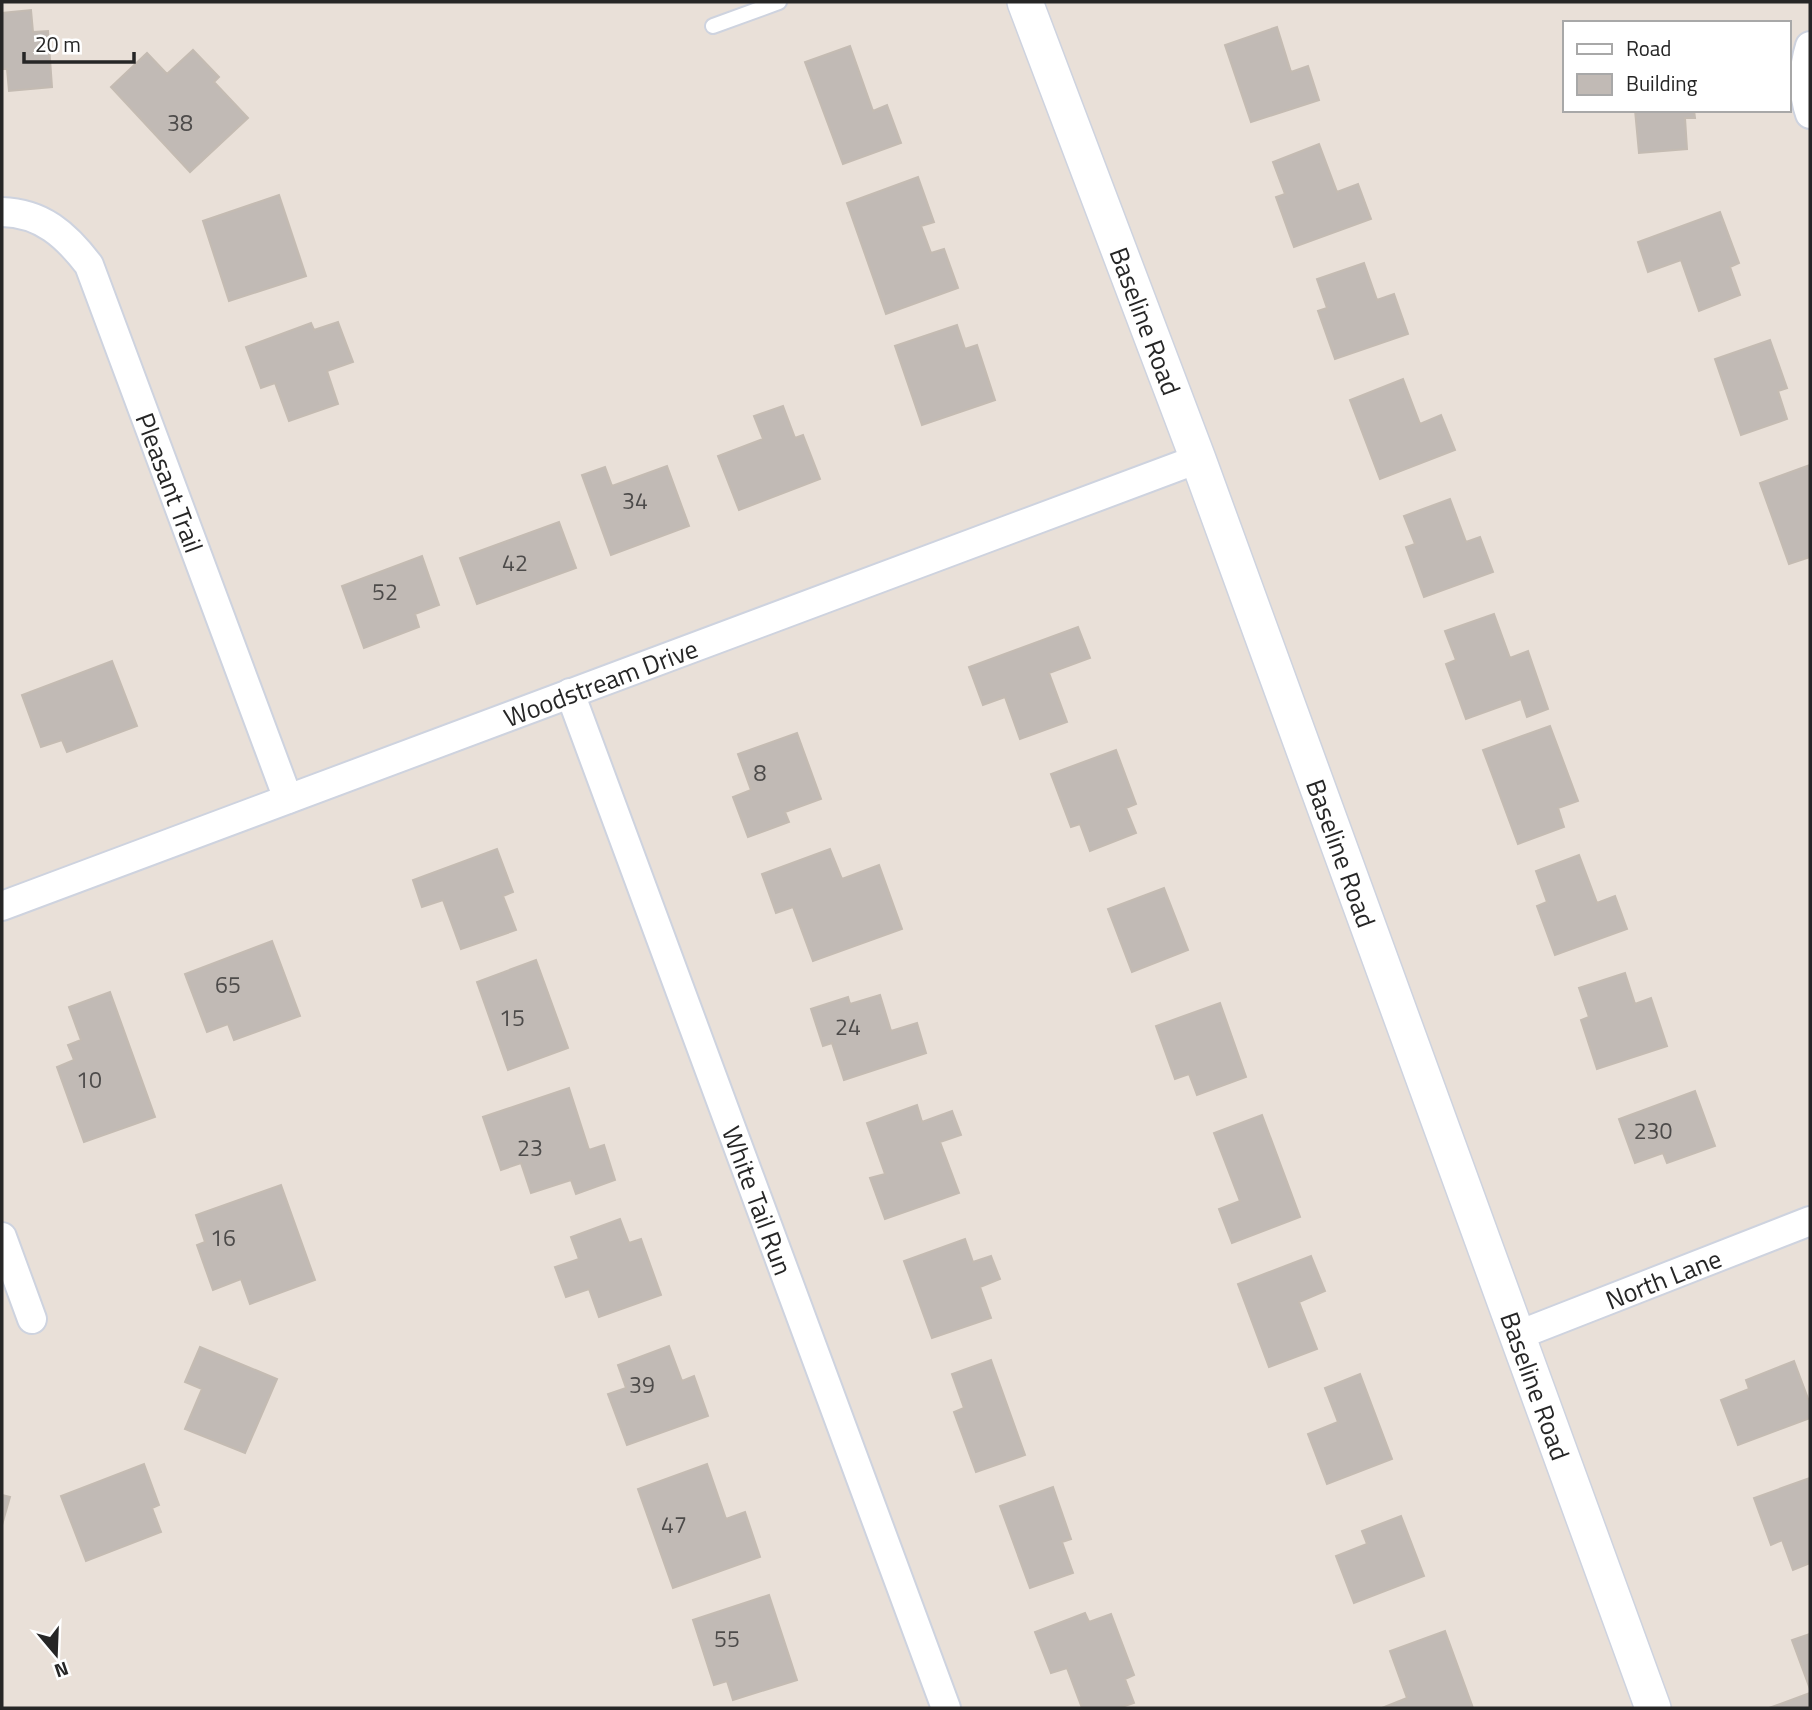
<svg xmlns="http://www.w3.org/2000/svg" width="1812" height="1710" font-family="'Titillium Web',sans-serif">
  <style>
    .building { fill: #c1bab5; stroke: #c4bbb2; stroke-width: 2 }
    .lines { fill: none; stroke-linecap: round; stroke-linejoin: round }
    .service-casing { stroke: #ced3df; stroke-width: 18 }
    .minor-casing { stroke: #ced3df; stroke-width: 32 }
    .tertiary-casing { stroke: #ced3df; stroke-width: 38 }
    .service { stroke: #fff; stroke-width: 14 }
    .minor { stroke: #fff; stroke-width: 28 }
    .tertiary { stroke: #fff; stroke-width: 35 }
    .labels { text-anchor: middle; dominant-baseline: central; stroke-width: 6; stroke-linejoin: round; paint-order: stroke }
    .number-label { font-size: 23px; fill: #4d4b4a }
    .street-label { font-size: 26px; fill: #262626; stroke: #fff }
  </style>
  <rect width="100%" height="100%" fill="#e9e0d8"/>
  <!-- building -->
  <path class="building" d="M31,10L33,32L48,31L52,87L9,91L7,69H2V13Z
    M1277,27L1291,72L1308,66L1319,100L1251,122L1225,45Z
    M850,46L873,111L887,105L901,143L843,164L805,62Z
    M193,50L219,77L214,82L248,118L190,172L111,87L147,53L167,74Z
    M1635,110H1694L1695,118H1685L1687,149L1639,153Z
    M1319,144L1337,192L1358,184L1371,219L1294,247L1276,197L1285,194L1273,162Z
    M918,177L934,222L921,226L931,253L944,249L958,288L886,314L847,203Z
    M279,195L306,276L229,301L203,221Z
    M1720,212L1739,263L1730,267L1740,295L1699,311L1681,260L1648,272L1638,242Z
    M1364,263L1377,300L1394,294L1408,334L1335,359L1318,311L1327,308L1317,279Z
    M338,322L353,362L327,371L338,404L289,421L275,383L261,388L246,347L311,323L314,330Z
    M957,325L965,349L977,345L995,400L922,425L895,346Z
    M1770,340L1787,388L1778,391L1787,419L1741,435L1715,359Z
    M1403,379L1420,424L1441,415L1455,450L1380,479L1350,400Z
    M783,406L795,438L803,435L820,479L739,510L718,456L763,439L754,416Z
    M1810,465V557L1789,564L1760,483Z
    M667,466L689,526L611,555L582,475L605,467L612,486Z
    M1450,499L1466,542L1480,537L1493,572L1424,597L1406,547L1415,544L1404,516Z
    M559,522L576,568L477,604L460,558Z
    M422,556L439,605L415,614L419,627L364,648L342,586Z
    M1494,614L1510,658L1528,651L1548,709L1527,717L1521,699L1466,719L1446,664L1456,660L1445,631Z
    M1078,627L1090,658L1049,673L1067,722L1020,739L1005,697L983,705L969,667Z
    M112,661L137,726L67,752L62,740L41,747L22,695Z
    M1550,726L1578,801L1558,808L1564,827L1518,844L1483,750Z
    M797,733L821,799L785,812L789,822L748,837L733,797L751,790L738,754Z
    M1116,750L1136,804L1126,808L1136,833L1090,851L1080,824L1071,827L1051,774Z
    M497,849L513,892L503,896L516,930L461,949L443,900L422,907L413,880Z
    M830,849L842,879L879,865L902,929L813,961L793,907L776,913L762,874Z
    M1579,855L1597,903L1615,896L1627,929L1555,955L1537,906L1547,902L1536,871Z
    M1164,888L1188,950L1132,972L1108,909Z
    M272,941L300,1016L234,1040L228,1024L207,1032L185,974Z
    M536,960L568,1048L508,1070L477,982Z
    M1625,973L1635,1004L1651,998L1667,1046L1597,1069L1581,1020L1589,1017L1579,988Z
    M110,992L155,1117L84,1142L57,1067L74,1060L68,1045L81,1040L69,1007Z
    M880,995L891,1031L917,1023L926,1053L844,1080L832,1043L823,1046L811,1009L848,997L850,1004Z
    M1220,1003L1246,1077L1197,1095L1189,1074L1175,1079L1156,1026Z
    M569,1088L589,1150L604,1145L615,1180L576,1194L571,1180L531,1193L521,1163L501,1170L483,1117Z
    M1695,1091L1715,1146L1667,1163L1663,1153L1635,1163L1619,1119Z
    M917,1105L922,1122L952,1111L961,1135L940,1142L959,1193L885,1219L870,1178L885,1174L867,1123Z
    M1262,1115L1300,1217L1232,1243L1219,1209L1240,1201L1214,1133Z
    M281,1185L315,1280L250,1304L241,1279L213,1290L197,1245L205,1242L196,1215Z
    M620,1219L629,1243L641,1239L661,1295L599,1317L589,1289L566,1297L555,1267L579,1259L571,1237Z
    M965,1239L973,1262L991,1256L1000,1279L980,1287L991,1318L932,1338L904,1261Z
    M1311,1256L1325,1291L1299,1302L1317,1349L1269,1367L1238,1284Z
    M669,1346L682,1381L694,1376L708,1416L627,1445L608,1394L626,1388L618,1365Z
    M200,1347L277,1379L245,1453L185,1429L202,1389L185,1382Z
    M991,1360L1025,1455L976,1472L954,1412L964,1408L952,1374Z
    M1794,1361L1810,1404V1418L1738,1445L1721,1400L1749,1389L1746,1380Z
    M1360,1374L1392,1459L1327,1484L1308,1434L1338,1422L1325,1388Z
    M144,1464L159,1505L152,1508L161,1532L86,1561L61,1496Z
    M707,1464L726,1519L745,1512L760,1557L673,1588L638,1489Z
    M1810,1478V1563L1793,1570L1782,1540L1771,1545L1754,1498Z
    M1053,1487L1071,1539L1062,1542L1073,1573L1030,1588L1000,1506Z
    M2,1495L10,1497L2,1525Z
    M1401,1516L1424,1576L1354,1603L1336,1556L1367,1544L1362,1531Z
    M769,1595L797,1680L733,1700L727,1681L714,1685L693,1620Z
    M1085,1613L1089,1622L1111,1614L1134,1675L1125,1679L1134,1703L1119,1708H1082L1067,1668L1051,1673L1035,1632Z
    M1445,1631L1473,1708H1382L1407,1698L1390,1651Z
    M1810,1634V1689L1792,1640Z
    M1810,1693V1708H1769Z"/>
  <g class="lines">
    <defs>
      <path id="service" d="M713,26L779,2"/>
      <g id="minor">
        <path d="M1810,46C1803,69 1802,91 1810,114"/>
        <path id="s1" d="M2,212C42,213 66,235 89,265L288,799"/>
        <path id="s2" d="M570,693L946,1708"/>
        <path id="s3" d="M2,906L1198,459"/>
        <path d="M2,1237L32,1319"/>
        <path id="s4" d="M1516,1336L1810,1221"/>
      </g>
      <g id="tertiary">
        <path id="s5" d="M1025,2L1198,459L1653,1708"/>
      </g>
    </defs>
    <!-- service casing -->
    <use href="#service" class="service-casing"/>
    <!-- minor casing -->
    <use href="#minor" class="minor-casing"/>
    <!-- tertiary casing -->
    <use href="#tertiary" class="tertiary-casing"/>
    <!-- service -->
    <use href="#service" class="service"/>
    <!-- minor -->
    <use href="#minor" class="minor"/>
    <!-- tertiary -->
    <use href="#tertiary" class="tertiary"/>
  </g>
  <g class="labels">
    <!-- number labels -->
    <g class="number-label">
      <text x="180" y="122">38</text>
      <text x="635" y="500">34</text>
      <text x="515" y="562">42</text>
      <text x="385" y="591">52</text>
      <text x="760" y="772">8</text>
      <text x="228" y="984">65</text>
      <text x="512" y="1017">15</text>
      <text x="848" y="1026">24</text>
      <text x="89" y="1079">10</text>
      <text x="1653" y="1130">230</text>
      <text x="530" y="1147">23</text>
      <text x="223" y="1237">16</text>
      <text x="642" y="1384">39</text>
      <text x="674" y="1524">47</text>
      <text x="727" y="1638">55</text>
    </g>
    <!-- street labels -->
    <g class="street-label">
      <text stroke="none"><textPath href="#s5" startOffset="341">Baseline Road</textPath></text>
      <text stroke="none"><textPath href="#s1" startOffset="338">Pleasant Trail</textPath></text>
      <text stroke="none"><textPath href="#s3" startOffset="639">Woodstream Drive</textPath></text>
      <text stroke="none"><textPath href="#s5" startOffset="908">Baseline Road</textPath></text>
      <text stroke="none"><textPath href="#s2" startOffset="541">White Tail Run</textPath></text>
      <text stroke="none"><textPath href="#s4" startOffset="158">North Lane</textPath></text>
      <text stroke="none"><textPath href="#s5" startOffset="1475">Baseline Road</textPath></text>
    </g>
  </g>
  <!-- border -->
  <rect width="1812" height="1710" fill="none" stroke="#262626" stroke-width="7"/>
  <!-- legend -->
  <rect x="1563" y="21" width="228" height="91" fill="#ffffff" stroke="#a8a8a8" stroke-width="2"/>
  <rect x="1577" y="44" width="35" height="10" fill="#ffffff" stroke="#a8a8a8" stroke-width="2"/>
  <text x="1626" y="56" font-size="21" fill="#262626">Road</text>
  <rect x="1577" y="74" width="35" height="21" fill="#c1bab5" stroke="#a8a8a8" stroke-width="2"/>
  <text x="1626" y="91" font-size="21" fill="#262626">Building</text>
  <!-- north arrow -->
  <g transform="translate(56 1654) rotate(161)" stroke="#ffffff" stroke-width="5" paint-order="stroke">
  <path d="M0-5L12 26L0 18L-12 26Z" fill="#262626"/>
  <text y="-10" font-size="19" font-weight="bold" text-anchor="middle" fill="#262626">N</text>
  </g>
  <!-- scale -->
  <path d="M24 52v10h110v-10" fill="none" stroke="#262626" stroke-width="3.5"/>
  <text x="35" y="52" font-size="21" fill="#262626" stroke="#ffffff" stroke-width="5" paint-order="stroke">20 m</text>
</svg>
